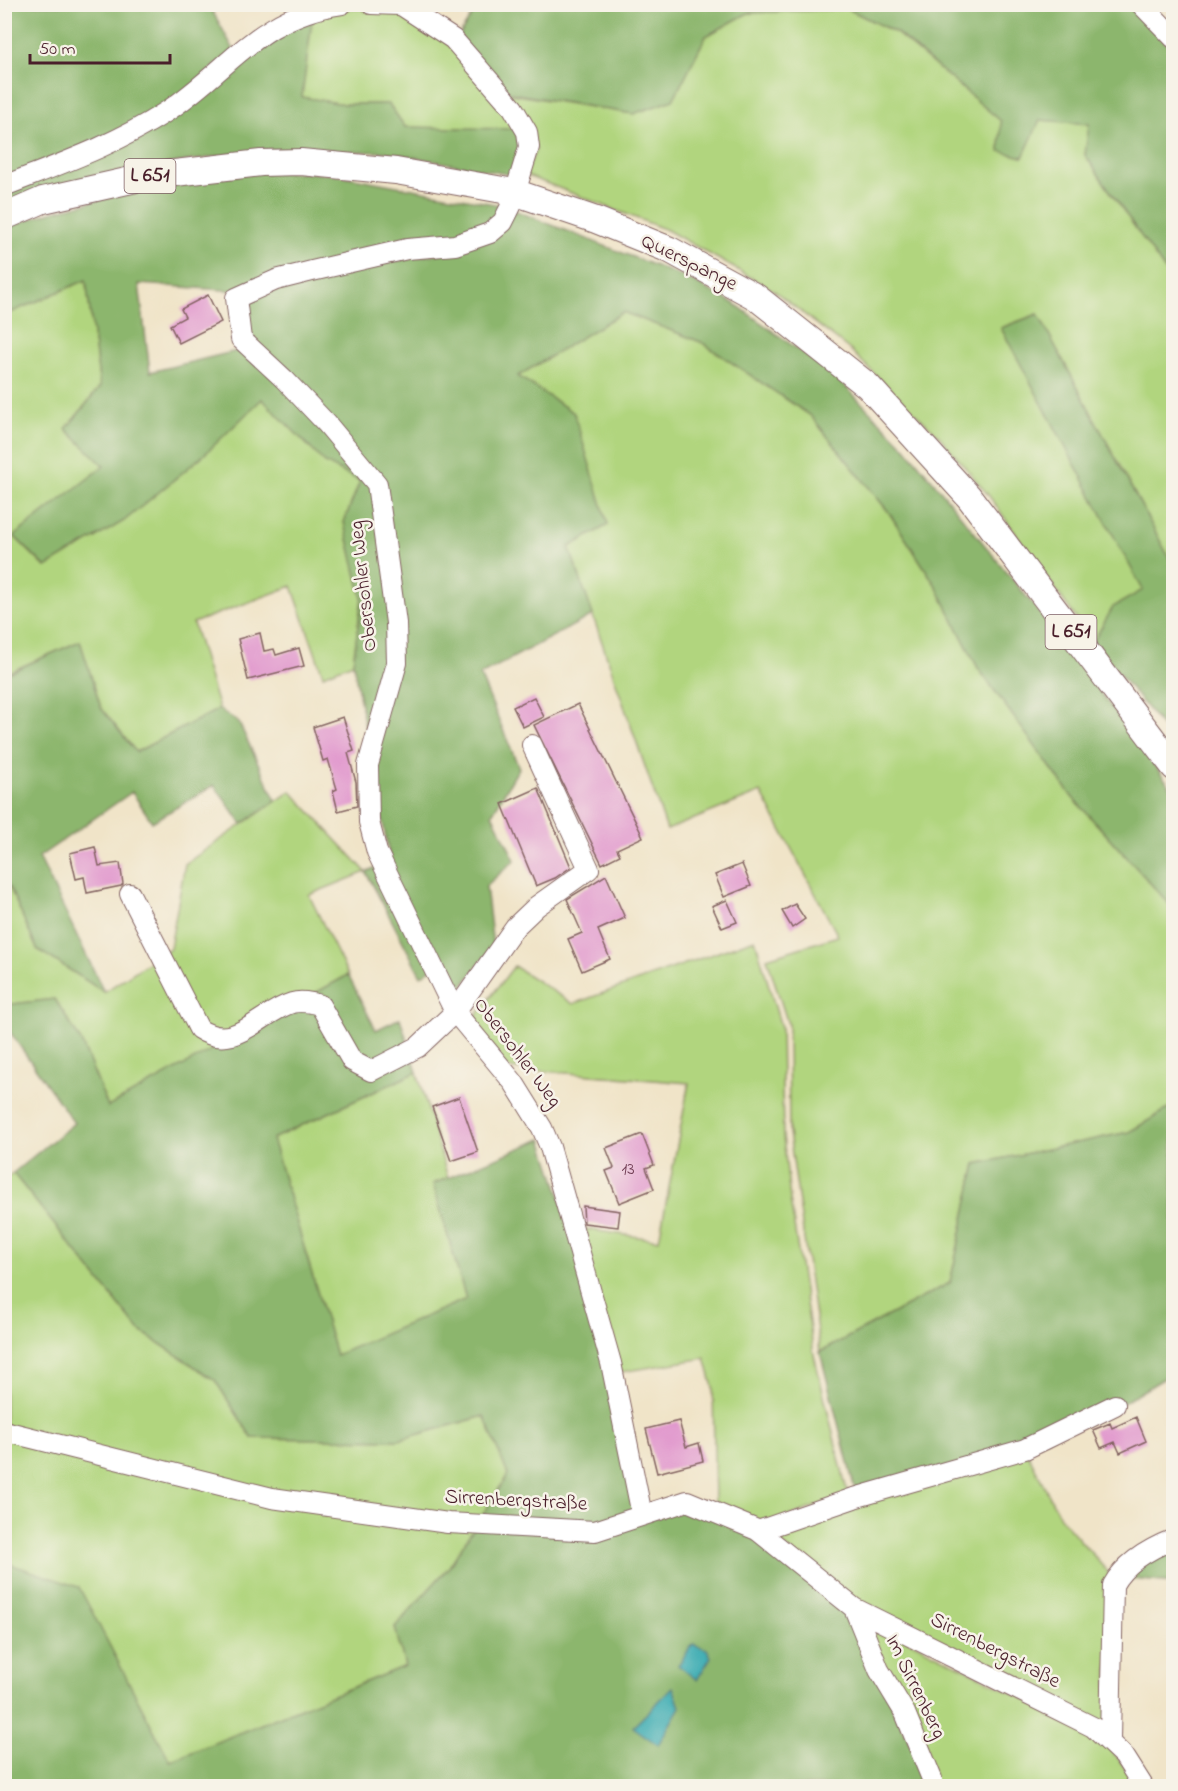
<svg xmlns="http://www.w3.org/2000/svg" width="1178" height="1791" font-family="'Indie Flower',sans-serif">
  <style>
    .green { fill: #b1d57e; stroke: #7e7a54; stroke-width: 1.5 }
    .forest { fill: #8cb66d; stroke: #6b6a4c; stroke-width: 1.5 }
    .water { fill: #3bacb2; stroke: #42666e; stroke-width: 1.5 }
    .building { fill: #e198cd }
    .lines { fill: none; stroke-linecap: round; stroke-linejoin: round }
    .minor-casing { stroke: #846462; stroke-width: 22 }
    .major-casing { stroke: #846462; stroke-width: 28 }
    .minor { stroke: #fff; stroke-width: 20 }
    .major { stroke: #fff; stroke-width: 26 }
    .labels { text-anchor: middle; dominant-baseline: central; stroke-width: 5; stroke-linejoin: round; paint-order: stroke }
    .number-label { font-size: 18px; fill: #703d54 }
    .shield { fill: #f7f3e8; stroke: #7e5f64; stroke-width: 1.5 }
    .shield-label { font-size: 20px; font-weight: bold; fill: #4a1f2b }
    .street-label { font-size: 21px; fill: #4a1f2b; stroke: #f7f3e8 }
  </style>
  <rect width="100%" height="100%" fill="#f7f3e8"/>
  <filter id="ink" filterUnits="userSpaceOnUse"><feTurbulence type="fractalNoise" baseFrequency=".0167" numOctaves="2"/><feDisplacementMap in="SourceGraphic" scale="12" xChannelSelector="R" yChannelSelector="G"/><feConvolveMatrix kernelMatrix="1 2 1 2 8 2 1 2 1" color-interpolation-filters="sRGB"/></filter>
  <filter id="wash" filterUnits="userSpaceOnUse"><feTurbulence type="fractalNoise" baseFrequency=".008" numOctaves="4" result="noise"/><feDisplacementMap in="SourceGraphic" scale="24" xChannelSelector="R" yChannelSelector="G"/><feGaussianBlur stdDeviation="1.35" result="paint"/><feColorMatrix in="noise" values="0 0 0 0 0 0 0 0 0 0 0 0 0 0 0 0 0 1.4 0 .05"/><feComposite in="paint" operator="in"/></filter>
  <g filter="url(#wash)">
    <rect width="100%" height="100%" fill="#f0e4c8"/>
    <!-- green -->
    <path class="green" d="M347,9C360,9 392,5 403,10C440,28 498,92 515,130L405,127L389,104H344L301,97L313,13Z
      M848,9L896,33L1001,121V151L1023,157L1039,120L1090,123L1085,155L1173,282V565L1038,314L1001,328L1144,591L1093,642L989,496L939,436L850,350L773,290L667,230L525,175L536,149L505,93L633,114L673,100L706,36L748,13Z
      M86,280L100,387L66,429L105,466L14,536L45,567L124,521L206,453L262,398L325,463L360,481L344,522L362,597L353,663L323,675L292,586L193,623L219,709L136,752L101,708L80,641L7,673L5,669V315Z
      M623,312L701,342L811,416L888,511L935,584L978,668L1073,798L1173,908V1106L1129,1132L976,1164L950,1283L820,1352L789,1132L788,1024L767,958L838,936L761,792L667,830L569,547L608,525L518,376Z
      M291,791L366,872L309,895L348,975L108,1107L81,1041L55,999L5,1005L4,890L9,886L37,949L104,992L170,948L185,864Z
      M755,939L781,1027L783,1136L790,1199L814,1355L848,1495L759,1527L715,1507L713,1387L705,1358L616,1373L578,1228L659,1240L689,1083L506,1068L470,1024L514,966L573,1004Z
      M417,1072L448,1178L433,1184L466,1299L336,1356L272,1139Z
      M13,1173L139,1330L215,1380L252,1438L398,1440L485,1416L508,1475L449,1567L395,1627L405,1666L170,1761L79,1588L10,1565L5,1568L4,1179Z
      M1026,1450L1060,1517L1112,1577L1106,1730L857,1604L766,1532Z
      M858,1615L1096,1735L1120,1760L1135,1786H936Z"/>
    <!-- forest -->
    <path class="forest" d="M479,4L1131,5L1173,50V282L1085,155L1089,124L1040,120L1023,157L1000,151L1001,121L897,33L848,9L748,13L706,36L673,100L633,114L505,92L458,37Z
      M5,5H209L234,50L166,108L5,182Z
      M313,13L302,97L344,104H389L405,127L515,129L526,147L517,176L385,152L259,150L149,167L5,206V192L115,148L265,37Z
      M263,171L332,174L500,205L495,221L486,229L238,291L139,284L150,372L245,349L240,299L314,275L459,250L514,210L686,278L735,304L836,377L906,448L1056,633L1173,790V908L1073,798L978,668L935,584L888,511L811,416L701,342L623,312L518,376L574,413L608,525L569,547L593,615L480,675L519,768L492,814L515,860L486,886L493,946L458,992L436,965L421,976L366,872L390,860L353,663L362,597L344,522L360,481L325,463L262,399L206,453L124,521L46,567L14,536L104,466L66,429L100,387L86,280L5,315L4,228L51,212L146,188Z
      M1038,314L1173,565V740L1093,642L1113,607L1143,590L1001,328Z
      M80,641L101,708L136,752L219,709L239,723L276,801L242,824L214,785L152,822L132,792L39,857L104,992L37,949L9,886L5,890V669L8,673Z
      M348,975L376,1030L400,1018L417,1072L272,1139L336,1355L466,1299L433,1184L542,1139L580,1257L640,1514L599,1526L479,1520L508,1475L484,1416L398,1440L252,1438L215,1380L139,1330L13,1173L74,1123L5,1025L4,1005L55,999L81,1041L108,1107Z
      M1173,1106V1373L1121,1404L1025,1448L856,1494L820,1352L950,1283L976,1164L1129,1132Z
      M689,1504L751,1532L852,1614L929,1786H5L4,1568L10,1564L79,1587L170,1761L405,1666L395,1627L449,1567L475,1526L597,1535Z
      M1173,1542V1583L1119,1578Z"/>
    <!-- water -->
    <path class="water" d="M693,1644L707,1649L711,1657L697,1680L678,1665Z
      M673,1687L680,1707L658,1745L633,1727Z"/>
    <g id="blocks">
      <!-- building -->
      <path class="building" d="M208,295L221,322L179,343L170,325L185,317L181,309Z
        M260,633L264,651L274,649L276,655L299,648L304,666L248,680L238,639Z
        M534,697L544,717L523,727L513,707Z
        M578,704L643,837L617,849L620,855L602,864L534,725Z
        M343,717L354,751L348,753L356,782L357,806L338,811L333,791L337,789L328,759L323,761L313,727Z
        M538,788L571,867L555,878L536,886L502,804Z
        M95,847L99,866L120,863L123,884L121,886L87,893L84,877L76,879L70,853Z
        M742,864L751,886L724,897L715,875Z
        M606,875L625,918L598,930L610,959L582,971L568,939L582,933L567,899Z
        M727,900L737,922L722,928L712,906Z
        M795,904L805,919L792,928L782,911Z
        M459,1097L478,1152L451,1161L432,1107Z
        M642,1134L654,1165L646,1168L654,1189L619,1203L606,1171L614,1168L606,1148Z
        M583,1206L620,1211L618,1227L584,1223Z
        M1136,1417L1146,1441L1120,1453L1115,1442L1101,1448L1093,1430L1110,1423L1112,1428Z
        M679,1421L686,1447L699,1443L703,1461L657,1473L646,1429Z"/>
    </g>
  </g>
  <g filter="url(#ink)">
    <use href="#blocks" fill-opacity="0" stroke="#846462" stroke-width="1.5"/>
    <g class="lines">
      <defs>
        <path id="minor" d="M371,4L401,5L453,39L513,108L527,132L529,147L511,206L503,222L490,233L455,245L407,249L312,271L276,280L236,298L241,339L284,379L327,424L377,484L396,623L397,663L368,765L369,822L377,852L455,1012L514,1083L542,1128L550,1147L611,1363L642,1515
          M1141,4L1174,38
          M4,186C60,164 115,145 166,112C231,69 257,16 342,4
          M130,894L199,1029C235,1053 259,1013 292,1003C302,1000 312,1003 320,1005L352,1061L371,1071L418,1047L455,1012L515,927L537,906L589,869L532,745
          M4,1431L272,1498L448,1523L595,1531L687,1501L757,1530L854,1608L1093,1727L1124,1756L1143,1786
          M758,1531L854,1498L1025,1449L1115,1405
          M854,1608L879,1670L905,1713L932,1779V1786
          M1110,1740L1113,1585C1125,1563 1151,1548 1174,1539"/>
        <path id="major" d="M4,217L43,200L149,176L261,163L301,162L396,171L514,192L596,220L670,250L756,297L868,386L969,497L1174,767"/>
      </defs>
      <!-- minor casing -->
      <use href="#minor" class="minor-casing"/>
      <!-- major casing -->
      <use href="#major" class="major-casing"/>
      <!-- minor -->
      <use href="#minor" class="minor"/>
      <!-- major -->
      <use href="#major" class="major"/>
    </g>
  </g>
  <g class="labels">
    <!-- number labels -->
    <g class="number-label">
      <text x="628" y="1170">13</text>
    </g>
    <!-- shield labels -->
    <g class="shield">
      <rect x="124.5" y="159" width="51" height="34" rx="4.5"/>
      <rect x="1045.5" y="615" width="51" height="34" rx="4.5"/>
    </g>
    <g class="shield-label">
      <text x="150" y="176">L 651</text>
      <text x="1071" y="632">L 651</text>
    </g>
    <!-- street labels -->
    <g class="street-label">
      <text transform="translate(689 263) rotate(26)">Querspange</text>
      <text transform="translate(364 586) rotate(-96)">Obersohler Weg</text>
      <text transform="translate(517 1053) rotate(53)">Obersohler Weg</text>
      <text transform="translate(516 1501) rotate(3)">Sirrenbergstraße</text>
      <text transform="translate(995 1651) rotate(27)">Sirrenbergstraße</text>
      <text transform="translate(915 1687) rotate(64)">Im Sirrenberg</text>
    </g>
  </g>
  <!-- margin -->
  <rect width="1178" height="1791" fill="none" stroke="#f7f3e8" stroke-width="24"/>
  <!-- scale -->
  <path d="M30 54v9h140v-9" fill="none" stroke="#4a1f2b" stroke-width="3"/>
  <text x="39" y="54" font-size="18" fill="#4a1f2b" stroke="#f7f3e8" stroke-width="4.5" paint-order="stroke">50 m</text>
</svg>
